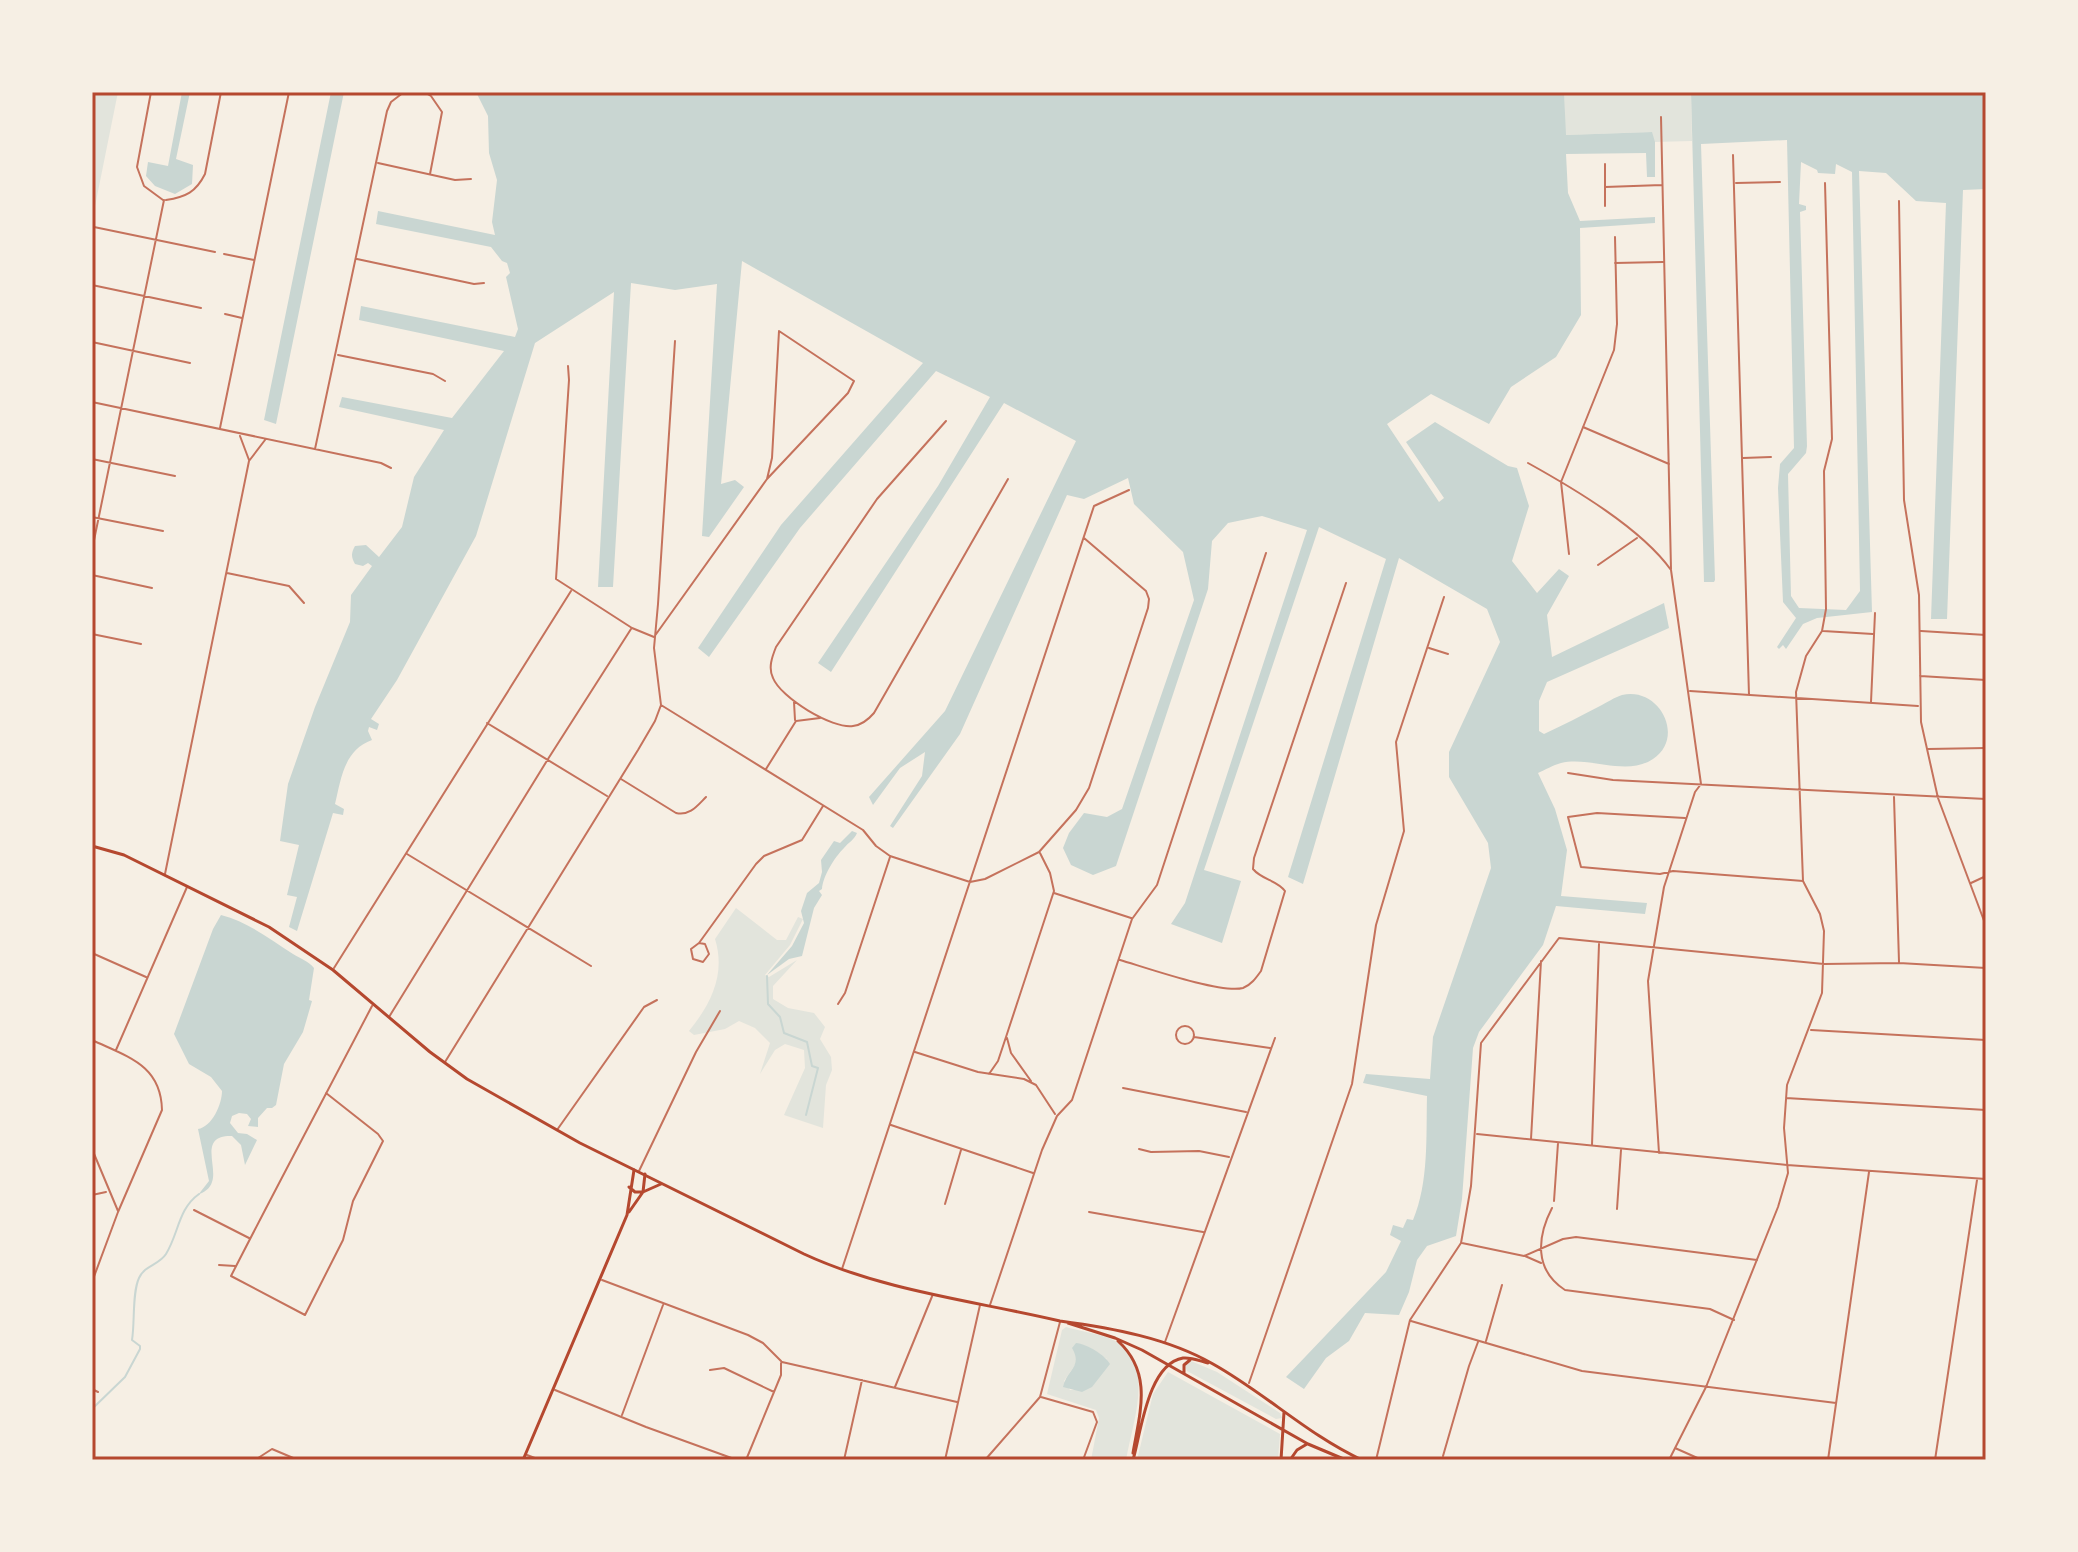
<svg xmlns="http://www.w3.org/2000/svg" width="2078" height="1552" font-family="Montserrat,sans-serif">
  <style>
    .green { fill: #e2e4dc; fill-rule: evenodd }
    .water { fill: #c9d6d2; fill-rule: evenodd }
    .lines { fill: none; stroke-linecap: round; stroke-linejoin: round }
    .stream { stroke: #c9d6d2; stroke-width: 2 }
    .minor { stroke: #c5725c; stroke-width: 2 }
    .secondary { stroke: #b5482f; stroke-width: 3 }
    .primary { stroke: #b5482f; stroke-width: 3 }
    .neatline { fill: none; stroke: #b5482f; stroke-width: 3 }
  </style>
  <rect width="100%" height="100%" fill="#f6efe4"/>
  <!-- green -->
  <path class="green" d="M96,92H118L92,221V114Z
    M1564,92H1691L1692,141L1654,142L1651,132L1565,135Z
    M736,908L777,940H786L798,917L803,919L790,945L765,975L769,977L797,960L773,986V999L788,1008L814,1013L825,1027L820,1039L831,1057L832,1070L826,1085L823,1128L784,1115L805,1068L804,1050L785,1044L775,1050L760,1074L770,1043L755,1028L739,1021L725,1029L694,1035L689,1031C711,1004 726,974 715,939Z
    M1066,1327C1080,1331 1095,1333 1109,1338C1158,1359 1133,1419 1126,1460H1091L1099,1418L1096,1410L1047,1394L1062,1330ZM1081,1344L1107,1359L1078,1390H1070L1064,1381L1077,1362Z
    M1191,1361L1217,1372L1280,1413L1282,1418L1276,1419L1187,1371L1185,1366Z
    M1168,1372L1280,1434L1278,1460H1137L1153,1394Z"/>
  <!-- water -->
  <path class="water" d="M182,92H190L176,159L193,165L192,184L175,194L155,186L146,176L148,162L168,166Z
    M331,92H344L276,424L264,420Z
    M476,92H1564L1566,135L1652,132L1655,142V177H1647L1646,153L1566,154L1568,193L1580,221L1655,217V223L1580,228L1581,315L1556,357L1511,387L1489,424L1431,394L1387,424L1439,502L1444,498L1406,442L1435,422L1508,466L1517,468L1529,506L1512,561L1537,593L1559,569L1569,576L1547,615L1552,657L1664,603L1669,628L1547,682L1539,701V731L1544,734C1563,725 1581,716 1600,706C1606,703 1615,697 1622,695C1659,686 1686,737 1653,759C1626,777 1590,756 1561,763C1553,765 1545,770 1538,773L1555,809L1567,850L1561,896L1647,903L1645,914L1556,906L1543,945L1479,1032L1473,1048L1462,1199L1456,1236L1427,1246L1417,1260L1409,1292L1399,1315L1365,1313L1349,1341L1326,1358L1304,1389L1286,1377L1386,1272L1401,1241L1390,1235L1393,1225L1403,1228L1407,1219L1413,1220C1429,1182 1426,1136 1427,1096L1363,1083L1366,1074L1430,1079L1433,1037L1491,868L1488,843L1449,777V752L1500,642L1487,609L1399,558L1303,884L1288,877L1386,559L1319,527L1204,870L1241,881L1222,943L1171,924L1185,903L1307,530L1262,516L1228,523L1212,541L1208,589L1116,866L1093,875L1071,865L1063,848L1069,833L1084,813L1107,817L1122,809L1194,600L1183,552L1134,504L1128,478L1084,499L1067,495L960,734L893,828L890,826L922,776L925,752L900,768L873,805L869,797L945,711L1076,441L1004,403L831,672L818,663L938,486L990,397L936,371L800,528L709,657L698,648L781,525L923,363L742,261L721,484L735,480L744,487L709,537L702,536L717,284L675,290L631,283L613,587H598L614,292L535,343L476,536L397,680L371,719L379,724L377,730L369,727L368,731L372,740C344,750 341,779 335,804L344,809L343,815L333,813L297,931L289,927L297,897L287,895L299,845L280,841L288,784L315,707L350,622L351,595L372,566L368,563L363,566L355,564C351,557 351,553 355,546L366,545L379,557L402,527L414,477L444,430L339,407L342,397L452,418L504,351L359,320L361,306L515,337L518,329L506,277L510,273L507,263L502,261L491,247L376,224L378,211L495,235L492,222L497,180L489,153L488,116Z
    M1691,92H1986V189L1963,190L1947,619H1931L1946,203L1916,201L1886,173L1859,171L1872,612L1817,618L1803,624L1786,649L1783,645L1779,649L1777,647L1796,618L1783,602L1778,488L1780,464L1794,448L1787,140L1701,144L1715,580L1714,582H1704ZM1801,162L1817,170L1818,173L1835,174L1836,164L1852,172L1860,591L1846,610L1799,608L1791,596L1788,474L1806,453L1807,446L1800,212L1806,210V206L1799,204Z
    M852,831L857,833C854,840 849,842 844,848C834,858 823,876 822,889L819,891L822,895L814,908L802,956L789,959L767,975L792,946L804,923L801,911L807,893L819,883L822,872L821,860L834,841L840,843Z
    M221,915C248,922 270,939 293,954C301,959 308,961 314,968L309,1000L312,1001L303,1032L284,1064L276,1105L272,1108H267L258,1118V1127L248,1126L251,1119L247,1114L239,1113L232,1116L230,1123L238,1133L247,1134L257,1140L245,1165L241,1145L232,1136C198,1135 218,1166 212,1182C210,1189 204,1192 198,1195L209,1181L198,1129C212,1127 222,1104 222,1091L211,1077L189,1064L174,1034L213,929Z
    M1076,1343C1087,1344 1105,1355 1110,1364L1092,1387L1082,1392L1063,1387C1067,1369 1083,1367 1072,1348Z"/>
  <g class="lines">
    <!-- stream -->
    <path class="stream" d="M767,976L768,1004L780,1017L784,1033L807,1042L812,1066L818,1068L806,1115
      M92,1409L125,1377L140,1349V1346L132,1340C135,1322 132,1293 139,1278C145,1265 159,1265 166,1254C179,1233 178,1209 199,1194"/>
    <!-- minor -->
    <path class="minor" d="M151,92L137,167L144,186L163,200
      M424,92L431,96L442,112L430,174
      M1661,117L1671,569
      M1733,155L1749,695
      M378,163L455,180L471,179
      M1605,164V206
      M1736,183L1780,182
      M1605,187L1662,185
      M166,200C186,197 196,192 205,174L221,92
      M1899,201L1904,500L1919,595L1921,722L1938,798L1986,926
      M94,227L215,252
      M224,254L254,260
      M357,259L474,284L484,283
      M1615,263L1663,262
      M92,285L201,308
      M225,314L242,318
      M779,331L854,381L848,393L767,479L772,458Z
      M92,342L190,363
      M338,355L433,374L445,381
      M568,366L569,380L556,579L632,628L654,637L767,479
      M92,402L381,463L391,468
      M946,421L877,499L776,647C772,657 768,668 773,678C781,698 832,729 853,726C862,725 868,720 874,713L1008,479
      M1583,427L1669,464
      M220,428L289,92
      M240,436L249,460
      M315,449L387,111L391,102L404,92
      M1743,458L1771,457
      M92,459L175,476
      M1528,463C1573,488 1641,528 1671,570L1701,784L1695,792L1664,887L1648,981L1659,1153
      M92,517L163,531
      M92,550L164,200
      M1569,554L1561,482L1614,350L1617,324L1615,237
      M1598,565L1637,538
      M227,573L289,586L304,603
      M92,575L152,588
      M1823,631L1873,634
      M1921,631L1986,635
      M92,634L141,644
      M1984,634L1986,571
      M1429,648L1448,654
      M1920,676L1986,680
      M1690,691L1918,706
      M92,694L94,706L92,718
      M794,702L795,720
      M1871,702L1875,613
      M661,705L863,830L876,846L890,856L970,882L985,879L1039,852L1076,810L1089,788L1148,608L1149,599L1146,591L1084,538
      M487,723L607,796
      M1928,749L1986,748
      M766,769L796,721L820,718
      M1568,773L1613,780L1986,799
      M621,779L676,813C690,816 697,806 706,797
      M1894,797L1899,962
      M1685,818L1597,813L1568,817L1581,867L1660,874L1673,871L1803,881
      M407,854L591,966
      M165,874L249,461L265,440
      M1971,883L1986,876
      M1054,893L1131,918
      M699,943L705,944L709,954L703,962L693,959L691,949L699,943L756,864L764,856L802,840L823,806
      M92,953L146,977
      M1120,960C1144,967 1221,994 1243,988C1251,985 1256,978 1261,971L1285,891C1277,880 1262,880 1253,869L1254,858L1346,583
      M334,968L571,591
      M838,1004L845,993L890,857
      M389,1017L548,759L631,629
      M1176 1035a9 9 0 1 1 18 0a9 9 0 1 1-18 0Z
      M1811,1030L1986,1040
      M1194,1037L1270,1048
      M1007,1038L1011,1053L1031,1081
      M92,1040C128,1057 161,1065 162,1110L118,1212L92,1282
      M116,1050L187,887
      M915,1052L978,1072L1024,1079L1036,1085L1055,1114
      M445,1062L638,750L655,721L661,705L654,648L658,604L675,341
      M989,1074L998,1061L1006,1037L1054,891L1050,873L1040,853
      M1123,1088L1246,1112
      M326,1093L378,1134L383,1141L353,1201L343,1240L305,1315L231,1276C277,1186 325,1096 372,1006
      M1786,1098L1986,1110
      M891,1125L1033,1173
      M557,1130L644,1007L657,1000
      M1477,1134L1787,1165L1986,1179
      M1531,1139L1541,961
      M1592,1145L1599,944
      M92,1149L118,1211
      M1139,1149L1151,1152L1199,1151L1229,1157
      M639,1171L696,1052L720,1011
      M92,1195L106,1192
      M1554,1201L1558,1143
      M945,1204L961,1150
      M1552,1208C1537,1237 1534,1270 1565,1290L1710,1309L1734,1320
      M1617,1209L1621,1150
      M194,1210L249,1238
      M1089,1212L1203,1232
      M1462,1243L1524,1256L1563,1239L1576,1237L1757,1260
      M1525,1256L1541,1263
      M219,1265L235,1266
      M842,1269L1094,506L1129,490
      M602,1280L748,1335L763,1343L781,1361
      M990,1305L1042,1150L1057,1116L1072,1100L1132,919L1157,885L1266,553
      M1411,1321L1582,1371L1836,1403
      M1486,1341L1502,1285
      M1165,1342L1275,1038
      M782,1362L957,1402
      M710,1370L724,1368L774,1392
      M1249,1383L1352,1084L1376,925L1404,831L1396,742L1444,597
      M895,1387L933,1294
      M92,1389L98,1392
      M555,1390L646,1427L737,1460
      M1041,1397L1093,1412L1097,1422L1083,1460
      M622,1415L663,1305
      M1675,1448L1702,1460
      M527,1455L540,1460
      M1443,1456L1469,1366L1478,1342
      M255,1460L272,1449L298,1460
      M746,1460L781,1375V1363
      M844,1460L862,1380
      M945,1460L980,1305
      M985,1460L1040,1397L1060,1322
      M1376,1460L1410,1320L1461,1243L1471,1186L1481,1043L1559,938L1824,964L1899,963L1986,968
      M1669,1460L1706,1387L1778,1207L1788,1173L1784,1128L1787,1085L1822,993L1824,931L1820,914L1803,881L1796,692L1806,656L1822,631L1826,609L1824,471L1832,439L1825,183
      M1828,1460L1869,1172
      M1935,1460L1977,1180"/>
    <!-- secondary -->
    <path class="secondary" d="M629,1187L635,1192H643
      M643,1192L645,1174
      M629,1212L643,1192L661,1184
      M523,1460L627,1215L634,1170"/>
    <!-- primary -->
    <path class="primary" d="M92,846L124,855L269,927L333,970L430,1052L467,1079L580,1143L804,1254C884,1291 975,1301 1060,1321C1112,1328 1168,1338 1213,1364C1265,1393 1308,1435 1362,1460
      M1068,1323L1115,1338L1142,1350L1308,1444L1346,1460
      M1118,1341C1153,1373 1140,1412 1133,1453
      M1184,1373V1365L1190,1360
      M1133,1460C1141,1432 1148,1364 1183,1358C1191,1357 1200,1361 1208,1363
      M1281,1460L1284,1412
      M1290,1460L1297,1450L1307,1444"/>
  </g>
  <!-- border -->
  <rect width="2078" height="1552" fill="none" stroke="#f6efe4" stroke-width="188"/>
  <rect x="94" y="94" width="1890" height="1364" class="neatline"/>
</svg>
